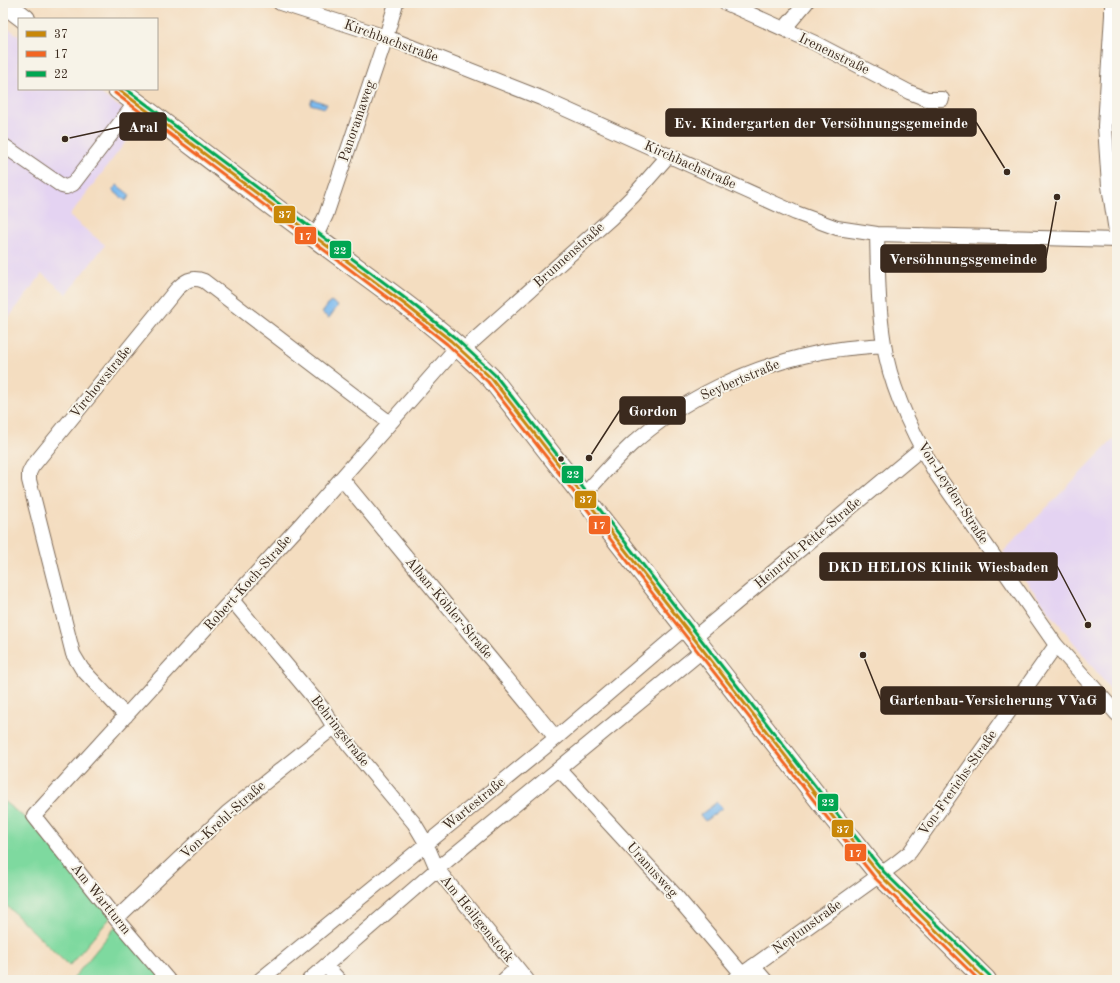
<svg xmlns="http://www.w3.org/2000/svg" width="1120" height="983" font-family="'Old Standard TT',serif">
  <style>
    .built { fill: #e4d3f2 }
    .green { fill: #7ed99f; stroke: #5c825e }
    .water { fill: #7bbaef; stroke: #5b7286 }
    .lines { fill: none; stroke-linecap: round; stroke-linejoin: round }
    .minor-casing { stroke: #7c6957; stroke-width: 16 }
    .secondary-casing { stroke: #7c6957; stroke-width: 22 }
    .minor { stroke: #fff; stroke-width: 14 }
    .secondary { stroke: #fff; stroke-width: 20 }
    .bus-1-casing { stroke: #f7f3e8; stroke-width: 6 }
    .bus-2-casing { stroke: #f7f3e8; stroke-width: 6 }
    .bus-3-casing { stroke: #f7f3e8; stroke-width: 6 }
    .bus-1 { stroke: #c88708; stroke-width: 3 }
    .bus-2 { stroke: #f26522; stroke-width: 3 }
    .bus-3 { stroke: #00a651; stroke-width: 3 }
    .bus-dot { fill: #3b2a1e; stroke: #f7f3e8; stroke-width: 1.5 }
    .labels { text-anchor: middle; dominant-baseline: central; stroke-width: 4; stroke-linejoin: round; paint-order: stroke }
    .street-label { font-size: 14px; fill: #3b2a1e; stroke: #f7f3e8 }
    .leader { fill: none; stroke: #3b2a1e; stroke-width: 1.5 }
    .callout-dot { fill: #3b2a1e; stroke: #f7f3e8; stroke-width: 1.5 }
    .callout { fill: #3b2a1e; stroke: #3b2a1e; stroke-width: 1.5 }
    .callout-label { font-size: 15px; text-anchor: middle; font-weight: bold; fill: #fff }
    .line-badge { stroke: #f7f3e8; stroke-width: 1.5 }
    .badge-label { font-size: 11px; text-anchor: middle; font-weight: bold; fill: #fff }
  </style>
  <rect width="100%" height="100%" fill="#f7f3e8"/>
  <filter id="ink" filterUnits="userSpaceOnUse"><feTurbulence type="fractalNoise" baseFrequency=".025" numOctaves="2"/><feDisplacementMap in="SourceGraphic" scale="8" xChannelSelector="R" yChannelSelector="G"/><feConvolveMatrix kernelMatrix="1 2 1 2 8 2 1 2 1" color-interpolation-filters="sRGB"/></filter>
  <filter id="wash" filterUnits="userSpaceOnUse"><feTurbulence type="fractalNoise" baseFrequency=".012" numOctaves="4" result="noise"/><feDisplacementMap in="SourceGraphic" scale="16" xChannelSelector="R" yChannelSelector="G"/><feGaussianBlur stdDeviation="0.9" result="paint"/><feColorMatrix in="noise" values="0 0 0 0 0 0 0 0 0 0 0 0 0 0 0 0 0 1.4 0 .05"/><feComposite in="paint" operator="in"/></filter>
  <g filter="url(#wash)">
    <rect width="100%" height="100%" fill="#f4ddc0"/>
    <!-- built -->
    <path class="built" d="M3,25L19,36V89H94L141,122L69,216L105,245L67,294L42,274L3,325Z
      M1117,436V698L1003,552Z"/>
    <!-- green -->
    <path class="green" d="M3,801L29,821L111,917L69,966L3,902Z
      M117,925L163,980H72Z"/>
    <!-- water -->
    <path class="water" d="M312,99L327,104L325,108L310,104Z
      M117,185L130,195L126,201L112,190Z
      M331,301L338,306L329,318L322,313Z
      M717,802L722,808L705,821L700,815Z"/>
  </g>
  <g filter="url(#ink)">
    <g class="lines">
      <defs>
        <path id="minor" d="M280,3L386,37L541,98L796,213L837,228L877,234L1117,240
          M726,3L815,43L909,92L927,99H942
          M1112,3V15L1105,126L1109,186L1117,238
          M784,29L806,3
          M3,145L62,186L66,187L73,184L136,102
          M877,234C878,271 878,308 884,344C890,388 913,434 935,472L1056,645L1117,714
          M315,238L326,215L386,37L396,3
          M463,350L611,218L634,195L669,155
          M342,479L556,738
          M583,496C599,478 614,461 631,445C683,398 750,367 817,353C839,348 861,347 884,345
          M232,600L323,709L334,727L414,823L426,843L437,869L527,980
          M694,638L922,448
          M126,716L82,669L73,654L29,480V473L32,467L176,290C185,281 191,276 204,281L390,423
          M559,769L675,895L742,974
          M116,919L227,813L334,727
          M326,966L339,980
          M753,966L765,980
          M168,980L116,919L34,816L302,523L458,346
          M260,980L556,738L686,627
          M309,980L437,869L703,650
          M504,980L517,968
          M734,980L895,864L910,852L1056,645"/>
        <path id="secondary" d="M4,3L25,19
          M118,89C185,139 250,190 317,239C377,284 439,325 492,379L833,817L880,875L986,980"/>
      </defs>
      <!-- minor casing -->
      <use href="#minor" class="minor-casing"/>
      <!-- secondary casing -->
      <use href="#secondary" class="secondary-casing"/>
      <!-- minor -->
      <use href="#minor" class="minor"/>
      <!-- secondary -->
      <use href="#secondary" class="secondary"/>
      <defs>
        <path id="bus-1" d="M118,89L407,306L451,341L492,379L833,817L880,875L986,980"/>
        <path id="bus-2" d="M115,93L404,310L447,344L488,382L829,820L876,879L979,980"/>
        <path id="bus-3" d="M126,89L410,302L454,337L495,375L837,814L884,872L990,976"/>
      </defs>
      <!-- bus-1 casing -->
      <use href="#bus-1" class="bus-1-casing"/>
      <!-- bus-2 casing -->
      <use href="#bus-2" class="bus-2-casing"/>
      <!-- bus-3 casing -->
      <use href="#bus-3" class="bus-3-casing"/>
      <!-- bus-1 -->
      <use href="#bus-1" class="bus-1"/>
      <!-- bus-2 -->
      <use href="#bus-2" class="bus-2"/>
      <!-- bus-3 -->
      <use href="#bus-3" class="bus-3"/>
    </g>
  </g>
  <!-- markers -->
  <circle class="bus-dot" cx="561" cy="459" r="3.5"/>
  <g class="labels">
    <!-- street labels -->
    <g class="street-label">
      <text transform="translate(391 41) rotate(20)">Kirchbachstraße</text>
      <text transform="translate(834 54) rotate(26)">Irenenstraße</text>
      <text transform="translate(357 121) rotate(-71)">Panoramaweg</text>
      <text transform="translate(690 165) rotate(24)">Kirchbachstraße</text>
      <text transform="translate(569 255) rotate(-42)">Brunnenstraße</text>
      <text transform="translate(740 380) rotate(-23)">Seybertstraße</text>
      <text transform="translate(101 382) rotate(-51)">Virchowstraße</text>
      <text transform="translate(953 493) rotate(57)">Von-Leyden-Straße</text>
      <text transform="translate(808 543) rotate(-40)">Heinrich-Pette-Straße</text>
      <text transform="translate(248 583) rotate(-48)">Robert-Koch-Straße</text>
      <text transform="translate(449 608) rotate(50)">Alban-Köhler-Straße</text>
      <text transform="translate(340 731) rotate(52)">Behringstraße</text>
      <text transform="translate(958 783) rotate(-55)">Von-Frerichs-Straße</text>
      <text transform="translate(474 804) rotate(-39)">Wartestraße</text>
      <text transform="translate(223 820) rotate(-42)">Von-Krehl-Straße</text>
      <text transform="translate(652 870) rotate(48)">Uranusweg</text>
      <text transform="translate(101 899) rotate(51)">Am Wartturm</text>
      <text transform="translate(477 919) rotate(51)">Am Heiligenstock</text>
      <text transform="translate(807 927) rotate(-36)">Neptunstraße</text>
    </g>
  </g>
  <!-- callouts -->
  <path class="leader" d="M1007 172L976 122M65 139L120 127M1057 197L1046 258M589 458L620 410M1088 625L1057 566M863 655L881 700"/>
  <g class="callout-dot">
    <circle cx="1007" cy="172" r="4"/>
    <circle cx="65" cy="139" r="4"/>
    <circle cx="1057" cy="197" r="4"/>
    <circle cx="589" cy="458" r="4"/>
    <circle cx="1088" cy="625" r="4"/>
    <circle cx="863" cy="655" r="4"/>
  </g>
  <g class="callout">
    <rect x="666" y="109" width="310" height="27" rx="4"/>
    <rect x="120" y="113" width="46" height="27" rx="4"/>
    <rect x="881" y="245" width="165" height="27" rx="4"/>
    <rect x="620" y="397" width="65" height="27" rx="4"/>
    <rect x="820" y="553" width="237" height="27" rx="4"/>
    <rect x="881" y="687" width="224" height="27" rx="4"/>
  </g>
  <g class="callout-label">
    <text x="821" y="128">Ev. Kindergarten der Versöhnungsgemeinde</text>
    <text x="143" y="132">Aral</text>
    <text x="963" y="264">Versöhnungsgemeinde</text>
    <text x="653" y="416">Gordon</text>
    <text x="938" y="572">DKD HELIOS Klinik Wiesbaden</text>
    <text x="993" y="705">Gartenbau-Versicherung VVaG</text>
  </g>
  <g class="line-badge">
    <rect x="273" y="205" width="23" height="19" rx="4" fill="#c88708"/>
    <rect x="294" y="226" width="23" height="19" rx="4" fill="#f26522"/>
    <rect x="329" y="240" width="23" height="19" rx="4" fill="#00a651"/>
    <rect x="561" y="465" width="23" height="19" rx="4" fill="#00a651"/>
    <rect x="574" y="490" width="23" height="19" rx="4" fill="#c88708"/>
    <rect x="588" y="515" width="23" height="20" rx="4" fill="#f26522"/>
    <rect x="817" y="793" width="22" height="19" rx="4" fill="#00a651"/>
    <rect x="831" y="819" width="23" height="19" rx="4" fill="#c88708"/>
    <rect x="844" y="843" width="23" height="19" rx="4" fill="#f26522"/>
  </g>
  <g class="badge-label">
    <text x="285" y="218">37</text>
    <text x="305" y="240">17</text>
    <text x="340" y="254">22</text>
    <text x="573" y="478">22</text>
    <text x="586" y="503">37</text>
    <text x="599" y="529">17</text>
    <text x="828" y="806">22</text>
    <text x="843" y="833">37</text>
    <text x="855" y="857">17</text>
  </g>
  <!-- margin -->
  <rect width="1120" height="983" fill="none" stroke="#f7f3e8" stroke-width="16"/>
  <!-- legend -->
  <rect x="18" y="18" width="140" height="72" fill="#f7f3e8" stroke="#aca397"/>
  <rect x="26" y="31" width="20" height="6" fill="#c88708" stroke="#aca397"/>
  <text x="54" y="38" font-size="12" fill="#3b2a1e">37</text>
  <rect x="26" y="51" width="20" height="6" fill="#f26522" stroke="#aca397"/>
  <text x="54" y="58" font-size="12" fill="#3b2a1e">17</text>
  <rect x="26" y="71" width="20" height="6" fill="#00a651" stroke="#aca397"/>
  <text x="54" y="78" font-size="12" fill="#3b2a1e">22</text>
</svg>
